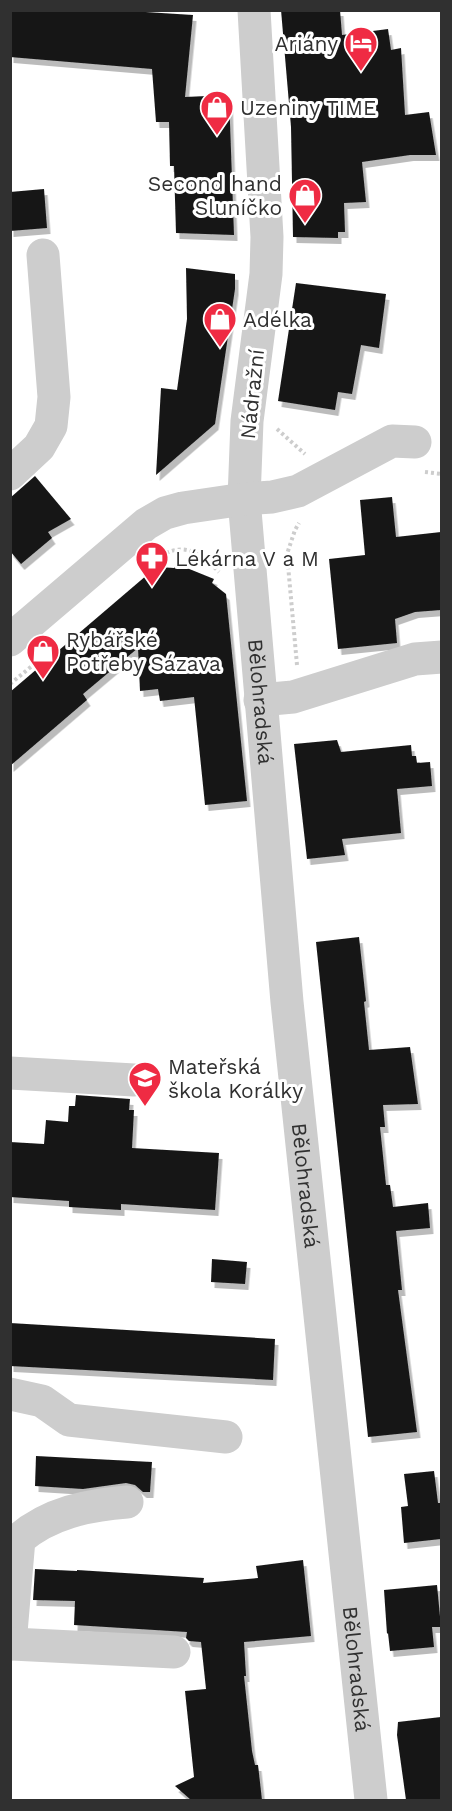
<svg xmlns="http://www.w3.org/2000/svg" width="452" height="1811" font-family="'Work Sans',sans-serif">
  <style>
    .building { fill: #171717; filter: url(#shadow) }
    .lines { fill: none; stroke-linecap: round; stroke-linejoin: round }
    .path { stroke: #cdcdcd; stroke-width: 4; stroke-dasharray: 3 3; stroke-linecap: butt }
    .minor { stroke: #cdcdcd; stroke-width: 33 }
    .labels { text-anchor: middle; dominant-baseline: central; stroke-width: 6; stroke-linejoin: round; paint-order: stroke }
    .poi-label { font-size: 21px; fill: #303030; stroke: #fff; text-anchor: start }
    .street-label { font-size: 21px; fill: #303030; stroke: #fff }
  </style>
  <defs>
    <filter id="shadow"><feDropShadow dx="3.5" dy="6" stdDeviation="0" flood-color="#0004"/></filter>
  </defs>
  <rect width="100%" height="100%" fill="#fff"/>
  <!-- building -->
  <path class="building" d="M10,10H114L193,15L185,97L229,95L234,235L176,233L174,166H170L169,122H156L152,69L10,57Z
    M281,10H340L342,35L388,29L391,50L401,48L405,115L429,112L436,155H410L362,162L366,202L344,203L345,232H338V238L293,237L291,127Z
    M44,189L47,228L10,231V192Z
    M186,268L235,274V289L215,424L156,475L161,388L177,390L187,319Z
    M296,283L386,294L379,348L361,345L352,394L338,392L335,410L278,401Z
    M35,476L71,519L48,532L52,538L21,564L10,551V498Z
    M392,497L396,537L441,532V610L415,612L395,619L397,643L338,649L329,559L365,555L360,500Z
    M177,564L214,579L212,583L226,594L247,801L205,805L194,697L160,701L158,689L140,691L138,648L83,694L87,700L10,766V692L154,569L159,567L174,568Z
    M337,740L341,752L411,745L412,756H416L417,763L430,762L432,786L397,789L401,833L342,839L345,855L307,859L294,744Z
    M359,937L366,1001L364,1002L369,1050L410,1047L418,1104L383,1105L385,1127H380L386,1185H390L393,1207L428,1203L430,1228L396,1231L402,1290H398L417,1432L368,1437L316,942Z
    M76,1095L130,1099L129,1110H134L132,1148L219,1153L215,1210L121,1204V1210L69,1207V1201L10,1197V1142L44,1144L46,1120L68,1122L69,1106H75Z
    M212,1259L247,1262L245,1284L211,1282Z
    M10,1323L275,1339L273,1380L10,1366Z
    M36,1456L152,1462L150,1492H143L135,1485L126,1483L83,1489L35,1486Z
    M434,1471L438,1503H441V1539L404,1543L401,1507L408,1506L404,1474Z
    M303,1560L311,1636L244,1642L246,1676H244L252,1751L255,1765H258L262,1800H191L175,1786L194,1777L185,1691L206,1689L201,1642L189,1641L186,1638L187,1632L74,1625L75,1601L33,1600L35,1569L77,1571V1570L204,1578L203,1583L258,1578L256,1566Z
    M437,1585L441,1627H432L434,1647L390,1651L388,1633L387,1634L384,1590Z
    M441,1717V1800H406L397,1735L398,1722Z"/>
  <g class="lines">
    <!-- path -->
    <path class="path" d="M277,429L305,454
      M425,472L442,474
      M161,556C185,541 201,554 219,572
      M297,665L287,554L295,530L299,523
      M10,684L32,666"/>
    <!-- minor -->
    <g class="minor">
      <path id="s1" d="M254,10L267,237L266,274L247,421L244,499L287,1002L371,1800"/>
      <path d="M10,474L39,447L51,426L54,397L43,255"/>
      <path d="M10,640L146,524L165,513L183,508L244,499L272,497L298,491L392,441L415,442"/>
      <path d="M260,700L293,697L415,659L442,657"/>
      <path d="M10,1073L134,1080"/>
      <path d="M10,1394L42,1401L69,1420L226,1437"/>
      <path d="M10,1644L19,1539C49,1513 88,1505 127,1502"/>
      <path d="M12,1644L174,1652"/>
    </g>
  </g>
  <!-- icons -->
  <defs>
    <symbol id="hotel-pin" viewBox="-11 -11 22 30"><path d="M0 17L-7.5 6A9.5 9.5 0 1 1 7.5 6Z" fill="#ef2b43" stroke="#fff"/><path d="M-6-4.5h1.5V1H6V5H4.5V3h-9V5H-6ZM-4 0a1.8 1.8 0 1 1 3.6 0ZM.5 0V-2.5h3Q6-2.5 6 0Z" fill="#fff"/></symbol>
    <symbol id="shop-pin" viewBox="-11 -11 22 30"><path d="M0 17L-7.5 6A9.5 9.5 0 1 1 7.5 6Z" fill="#ef2b43" stroke="#fff"/><path d="M-5-2.5h2.3a2.7 3.5 0 0 1 5.4 0H5L5.5 6h-11ZM-1.5-2.5h3a1.5 2.3 0 0 0-3 0Z" fill="#fff"/></symbol>
    <symbol id="pharmacy-pin" viewBox="-11 -11 22 30"><path d="M0 17L-7.5 6A9.5 9.5 0 1 1 7.5 6Z" fill="#ef2b43" stroke="#fff"/><path d="M-2-6h4v4h4v4h-4v4h-4v-4h-4v-4h4Z" fill="#fff"/></symbol>
    <symbol id="school-pin" viewBox="-11 -11 22 30"><path d="M0 17L-7.5 6A9.5 9.5 0 1 1 7.5 6Z" fill="#ef2b43" stroke="#fff"/><path d="M0-5L7-2L0 1L-7-2ZM-4 1L0 2.5L4 1V4Q0 6-4 4Z" fill="#fff"/></symbol>
  </defs>
  <g fill-rule="evenodd">
    <use href="#hotel-pin" x="342" y="24" width="38" height="52"/>
    <use href="#shop-pin" x="198" y="88" width="38" height="52"/>
    <use href="#shop-pin" x="286" y="176" width="38" height="52"/>
    <use href="#shop-pin" x="201" y="300" width="38" height="52"/>
    <use href="#pharmacy-pin" x="133" y="539" width="38" height="52"/>
    <use href="#shop-pin" x="24" y="632" width="38" height="52"/>
    <use href="#school-pin" x="126" y="1059" width="38" height="52"/>
  </g>
  <g class="labels">
    <!-- poi labels -->
    <g class="poi-label">
      <text x="338" y="43" text-anchor="end">Ariány</text>
      <text x="240" y="107">Uzeniny TIME</text>
      <text x="282" y="183" text-anchor="end">Second hand<tspan x="282" dy="24">Sluníčko</tspan></text>
      <text x="243" y="319">Adélka</text>
      <text x="175" y="558">Lékárna V a M</text>
      <text x="66" y="639">Rybářské<tspan x="66" dy="24">Potřeby Sázava</tspan></text>
      <text x="168" y="1066">Mateřská<tspan x="168" dy="24">škola Korálky</tspan></text>
    </g>
    <!-- street labels -->
    <g class="street-label">
      <text transform="translate(252 394) rotate(-84)">Nádražní</text>
      <text stroke="none"><textPath href="#s1" startOffset="694">Bělohradská</textPath></text>
      <text stroke="none"><textPath href="#s1" startOffset="1180">Bělohradská</textPath></text>
      <text stroke="none"><textPath href="#s1" startOffset="1666">Bělohradská</textPath></text>
    </g>
  </g>
  <!-- border -->
  <rect width="452" height="1811" fill="none" stroke="#303030" stroke-width="24"/>
</svg>
